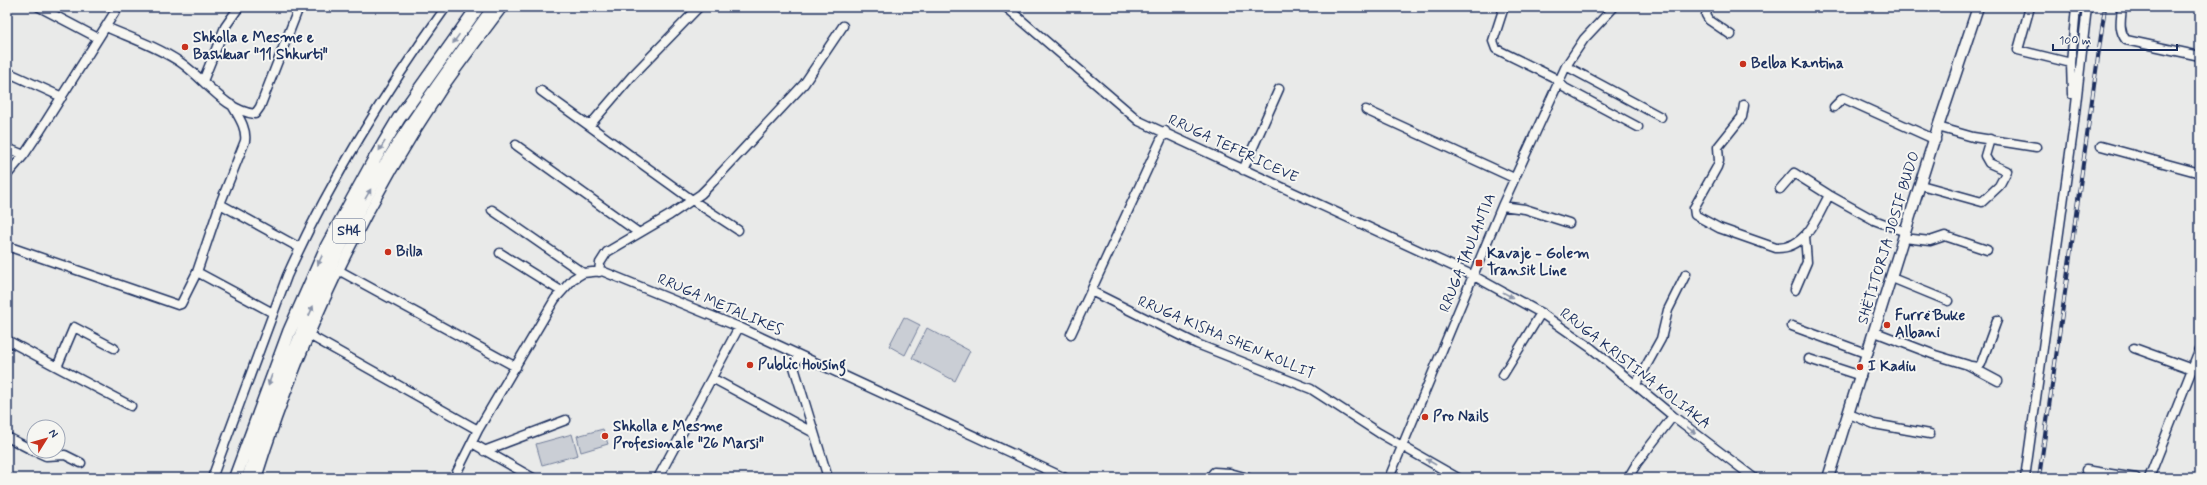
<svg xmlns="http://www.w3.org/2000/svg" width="2207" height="485" font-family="Mynerve,sans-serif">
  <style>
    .green { fill: #caced5; stroke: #727e9a }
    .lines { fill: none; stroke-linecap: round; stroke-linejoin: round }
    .minor-casing { stroke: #1b2f5e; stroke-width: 11 }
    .major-casing { stroke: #1b2f5e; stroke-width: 13 }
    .highway-casing { stroke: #1b2f5e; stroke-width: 15 }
    .minor { stroke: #f6f6f2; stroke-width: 8 }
    .major { stroke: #f6f6f2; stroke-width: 10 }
    .highway { stroke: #f6f6f2; stroke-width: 12 }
    .rail-casing { stroke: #1b2f5e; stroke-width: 4 }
    .rail { stroke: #f6f6f2; stroke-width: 2.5; stroke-dasharray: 8; stroke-linecap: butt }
    .oneway { fill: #8892a8 }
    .poi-dot { fill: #c8321e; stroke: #f6f6f2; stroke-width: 1.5 }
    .labels { text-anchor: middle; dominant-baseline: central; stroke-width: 4; stroke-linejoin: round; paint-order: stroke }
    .shield { fill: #f6f6f2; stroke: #5d6b8a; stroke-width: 1 }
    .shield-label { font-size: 14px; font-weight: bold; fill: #1b2f5e }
    .poi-label { font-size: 15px; font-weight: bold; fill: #1b2f5e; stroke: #f6f6f2; text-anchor: start }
    .street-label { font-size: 15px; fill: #1b2f5e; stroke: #f6f6f2 }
  </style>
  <rect width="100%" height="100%" fill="#e9eae9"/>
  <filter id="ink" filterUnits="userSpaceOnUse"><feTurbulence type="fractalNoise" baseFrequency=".025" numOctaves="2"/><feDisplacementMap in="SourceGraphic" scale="8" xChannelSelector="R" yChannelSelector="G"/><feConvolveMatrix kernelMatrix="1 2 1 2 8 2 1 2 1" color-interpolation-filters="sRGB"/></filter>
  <g filter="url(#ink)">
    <!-- green -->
    <path class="green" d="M904,317L920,325L905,355L889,346Z
      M927,328L970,351L955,381L912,358Z
      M603,429L608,444L581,452L577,436Z
      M572,434L578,455L542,465L536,444Z"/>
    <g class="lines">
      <defs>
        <path id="minor" d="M39,7L98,38
          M1006,7L1139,121L1474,276L1541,313L1591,348L1673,416L1754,478
          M1504,7L1493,41L1496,49L1553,77L1565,88L1638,127
          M1708,7L1706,15L1709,20L1731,35
          M2030,7L2018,50L2071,63L2072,94
          M2122,7C2121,19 2118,30 2126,40L2200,56
          M106,27C131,38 158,47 180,62C205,79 224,110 255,114L260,107L299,7
          M2071,63L2076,7
          M1566,66L1661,117
          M7,72L62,97
          M203,81L225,27L239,7
          M541,91L692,200L738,230
          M1744,105L1742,117L1718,147L1719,161L1717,167L1694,208L1695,215L1719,228L1776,248C1806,249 1817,218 1829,195
          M1834,107L1843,98L1936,140
          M1366,110L1514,178
          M590,125L632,76L699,7
          M1938,127L1973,137L2036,147
          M516,145L639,233
          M2101,146L2200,173
          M7,148L24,155
          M1243,170L1279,89
          M7,175L24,155L40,131L118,7
          M1921,185L1982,202L1999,186L2007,171L1989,163L1985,156L1990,139
          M1780,189L1794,173L1829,195L1874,220L1906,232
          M220,204L300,248
          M1502,206L1525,209L1569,223
          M492,210L583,273
          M1904,238L1930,241L1945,236L1987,250
          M7,246L178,305L181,304L197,272L220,204L245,141C247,128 238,116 232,105
          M500,253L561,291
          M340,271L516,367
          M197,272L273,313
          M599,272L600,263L607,252L670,215L701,194L709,186L804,84L843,26
          M1892,278L1948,301
          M1795,290L1807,262L1805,236
          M1091,291L1197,344L1311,389L1379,433L1458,478
          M1792,326L1868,354
          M1875,332L1935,355L1968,365L1998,381
          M1071,334L1165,131
          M309,335L478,430
          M7,340L57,367L74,327L114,348
          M2134,348L2192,369
          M799,355L794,367L828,478
          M1809,359L1861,376
          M1971,366L1978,367L1981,364L1997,320
          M57,367L131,406
          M1503,375L1541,313
          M712,378L814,433
          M1636,384L1661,339L1668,310L1686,274
          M1849,414L1874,424L1930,434
          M7,437L34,451
          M472,443L533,478
          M35,451L46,456L65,455L81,463
          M484,451L566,420
          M2086,470L2136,478
          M212,478L287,276C330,180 385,92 446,7
          M257,478C300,340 364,207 444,87C463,60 483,34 503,7
          M454,478L478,430L555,299L573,279L583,273L602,271L739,327L1065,478
          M658,478L739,327
          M1209,478L1214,472L1230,473L1248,478
          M1389,478L1502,206L1566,66L1584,39L1614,7
          M1628,478L1637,463L1673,416
          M2025,478L2073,131L2087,7
          M2149,478L2200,349"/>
        <path id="major" d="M1828,478L1938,127L1978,7"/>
        <path id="highway" d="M235,478L289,332L327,246L374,160L399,118L478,7
          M248,478C281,386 313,294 360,208C399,137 447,73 494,7"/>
      </defs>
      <!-- minor casing -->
      <use href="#minor" class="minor-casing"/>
      <!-- major casing -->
      <use href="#major" class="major-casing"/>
      <!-- highway casing -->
      <use href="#highway" class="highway-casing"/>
      <!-- minor -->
      <use href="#minor" class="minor"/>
      <!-- major -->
      <use href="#major" class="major"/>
      <!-- highway -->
      <use href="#highway" class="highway"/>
      <defs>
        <path id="rail" d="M2039,478L2105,7"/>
      </defs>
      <!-- rail casing -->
      <use href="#rail" class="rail-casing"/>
      <!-- rail -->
      <use href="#rail" class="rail"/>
    </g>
    <!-- one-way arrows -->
    <defs><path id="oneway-solid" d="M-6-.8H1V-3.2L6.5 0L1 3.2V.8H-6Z"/></defs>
    <g class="oneway">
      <use href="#oneway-solid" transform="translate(456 39) rotate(125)"/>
      <use href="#oneway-solid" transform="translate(382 146) rotate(122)"/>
      <use href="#oneway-solid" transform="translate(368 194) rotate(-60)"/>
      <use href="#oneway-solid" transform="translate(320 260) rotate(115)"/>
      <use href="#oneway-solid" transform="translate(1508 295) rotate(29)"/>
      <use href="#oneway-solid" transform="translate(311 311) rotate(-67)"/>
      <use href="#oneway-solid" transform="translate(270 380) rotate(110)"/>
      <use href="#oneway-solid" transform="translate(1691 430) rotate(38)"/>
      <use href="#oneway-solid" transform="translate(1431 462) rotate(-150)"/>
    </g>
  </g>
  <!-- markers -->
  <g class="poi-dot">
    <circle cx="185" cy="47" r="4"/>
    <circle cx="1743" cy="64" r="4"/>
    <circle cx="388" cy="252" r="4"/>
    <rect x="1475" y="259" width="8" height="8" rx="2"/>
    <circle cx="1887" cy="325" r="4"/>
    <circle cx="750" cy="365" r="4"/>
    <circle cx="1860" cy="367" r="4"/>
    <circle cx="1425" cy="417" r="4"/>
    <circle cx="605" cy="436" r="4"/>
  </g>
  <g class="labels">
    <!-- shield labels -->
    <rect class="shield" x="333" y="219" width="32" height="24" rx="3"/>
    <g class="shield-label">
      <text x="349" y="231">SH4</text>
    </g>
    <!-- poi labels -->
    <g class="poi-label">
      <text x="193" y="38">Shkolla e Mesme e<tspan x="193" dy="17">Bashkuar "11 Shkurti"</tspan></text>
      <text x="1751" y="64">Belba Kantina</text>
      <text x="396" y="252">Billa</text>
      <text x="1487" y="254">Kavaje - Golem<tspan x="1487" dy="17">Transit Line</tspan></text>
      <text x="1895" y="316">Furrë Buke<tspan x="1895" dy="17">Albani</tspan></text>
      <text x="758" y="365">Public Housing</text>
      <text x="1868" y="367">I Kadiu</text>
      <text x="1433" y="417">Pro Nails</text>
      <text x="613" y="427">Shkolla e Mesme<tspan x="613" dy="17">Profesionale "26 Marsi"</tspan></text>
    </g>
    <!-- street labels -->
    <g class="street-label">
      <text transform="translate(1233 149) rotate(25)">RRUGA TEFERICEVE</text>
      <text transform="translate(1889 238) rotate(-73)">SHËTITORJA JOSIF BUDO</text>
      <text transform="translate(1468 253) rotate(-68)">RRUGA TAULANTIA</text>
      <text transform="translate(720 305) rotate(23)">RRUGA METALIKES</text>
      <text transform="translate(1226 338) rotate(23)">RRUGA KISHA SHEN KOLLIT</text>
      <text transform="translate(1635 369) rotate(38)">RRUGA KRISTINA KOLIAKA</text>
    </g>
  </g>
  <!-- margin -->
  <rect width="2207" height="485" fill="none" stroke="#f6f6f2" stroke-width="24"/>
  <rect x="12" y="12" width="2183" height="461" fill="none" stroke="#1b2f5e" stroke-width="1.5" filter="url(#ink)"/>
  <!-- north arrow -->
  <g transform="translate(46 439) rotate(53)"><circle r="19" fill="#f6f6f2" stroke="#9ea6b7"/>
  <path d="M0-3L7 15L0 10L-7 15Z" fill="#c8321e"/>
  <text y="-6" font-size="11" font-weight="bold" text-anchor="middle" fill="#1b2f5e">N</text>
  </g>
  <!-- scale -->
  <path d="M2053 44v6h124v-6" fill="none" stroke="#1b2f5e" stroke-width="2"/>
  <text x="2059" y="44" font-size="12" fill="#1b2f5e" stroke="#f6f6f2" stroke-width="3" paint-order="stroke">100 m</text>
</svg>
